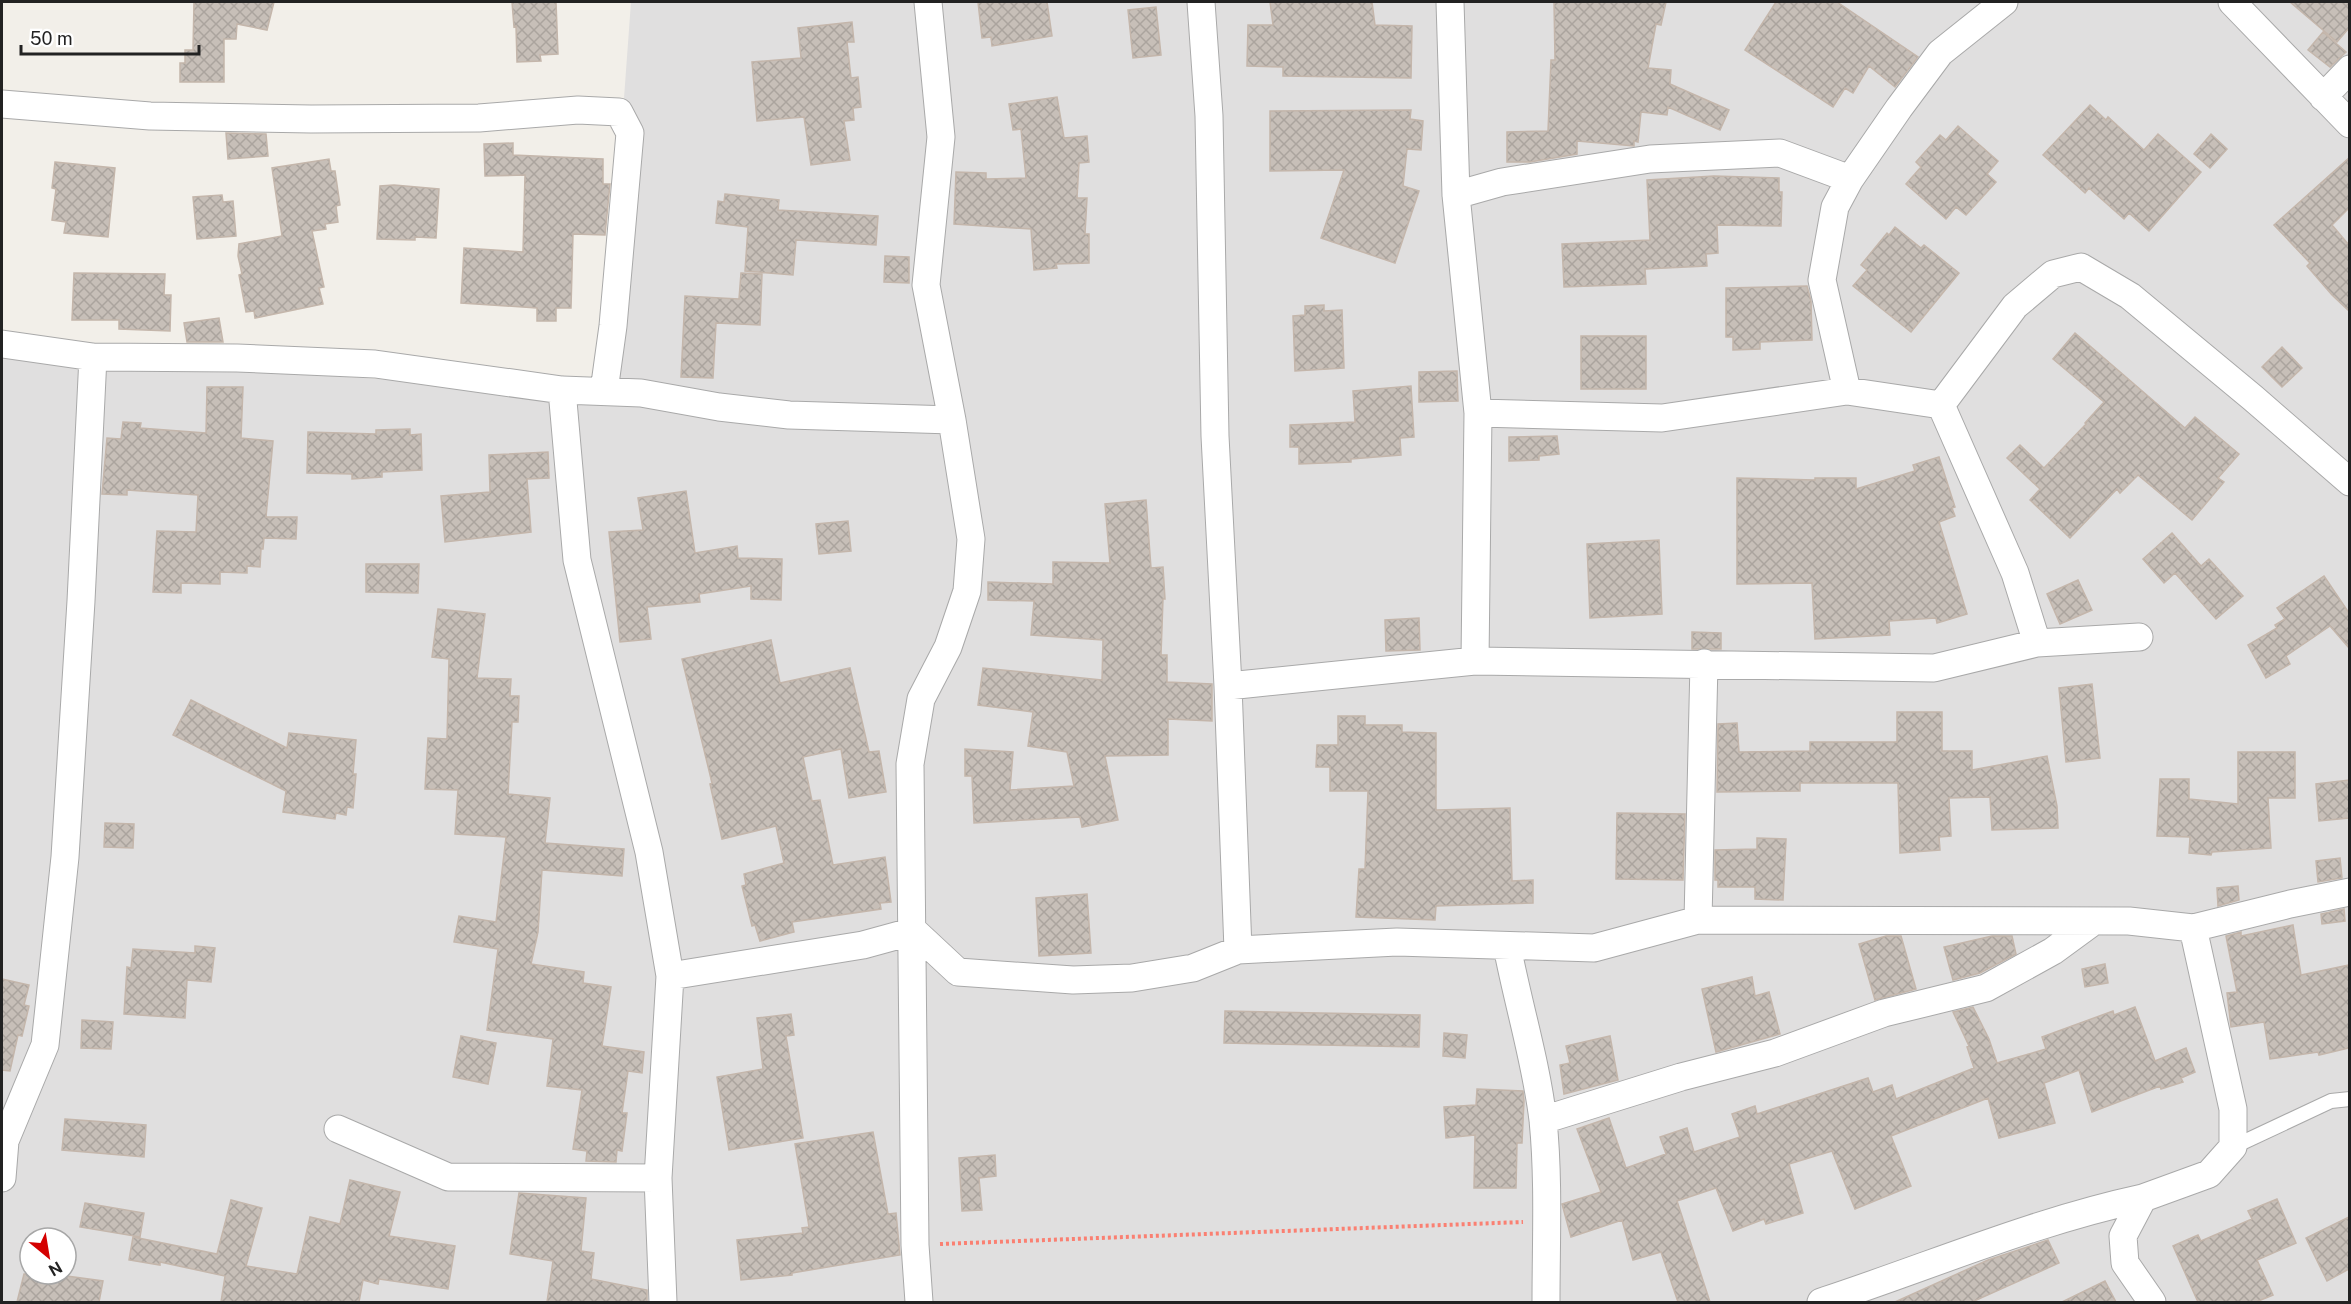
<svg xmlns="http://www.w3.org/2000/svg" width="2351" height="1304" font-family="'Public Sans',sans-serif">
  <style>
    .residential { fill: #e0dfdf; fill-rule: evenodd }
    .building { fill: url(#building-cross-hatch); stroke: #c4b6ab; stroke-width: 1.5 }
    .lines { fill: none; stroke-linecap: round; stroke-linejoin: round }
    .service-casing { stroke: #a9a9a9; stroke-width: 16 }
    .minor-casing { stroke: #a9a9a9; stroke-width: 29 }
    .path { stroke: #fa8072; stroke-width: 4; stroke-dasharray: 3 3; stroke-linecap: butt }
    .service { stroke: #fff; stroke-width: 14 }
    .minor { stroke: #fff; stroke-width: 27 }
  </style>
  <defs>
    <pattern id="building-cross-hatch" width="8" height="8" patternUnits="userSpaceOnUse" patternTransform="scale(1.5)"><rect width="8" height="8" fill="#c7bfb8"/><path d="M0 0l8 8M0 8l8-8" fill="none" stroke="#aba49e"/></pattern>
  </defs>
  <rect width="100%" height="100%" fill="#f2efe9"/>
  <!-- residential -->
  <path class="residential" d="M631,2H2349V1302H2V350L87,360L608,394L638,150L624,98ZM30,1238H66V1274H30Z"/>
  <!-- building -->
  <path class="building" d="M194,2H274L267,30L237,24L236,39H224V82H180V63H185V50H193Z
    M512,2H556L558,54L540,55L541,61L517,62L516,26L514,27Z
    M978,2H1047L1052,36L992,46L991,37L982,38Z
    M1270,2H1372L1375,25L1412,26L1411,78L1283,76V67L1247,66L1248,25H1273Z
    M1554,2H1666L1661,25L1656,24L1648,68L1671,70L1670,84L1729,110L1720,130L1668,107L1667,115L1641,112L1638,142L1634,141V146L1577,141V154L1530,162H1507V132L1548,131L1551,60H1555Z
    M1776,2H1837L1918,57L1895,87L1869,66L1853,93L1845,88L1833,107L1745,50Z
    M2290,2H2349V28L2337,42Z
    M1156,7L1161,55L1133,58L1128,10Z
    M852,22L854,42H847L851,78L858,77L861,107L853,108L854,120L844,121L850,160L811,165L804,117L757,121L752,62L801,58L798,28Z
    M2323,32L2346,52L2330,67L2308,50Z
    M1057,97L1064,138L1087,136L1089,162L1079,163L1077,198H1087L1085,234H1089V263L1056,264L1057,268L1034,270L1031,229L954,224L956,172L986,173V179L1026,178L1021,129L1013,130L1009,104Z
    M2090,105L2106,120L2108,117L2144,150L2158,134L2201,172L2149,231L2129,213L2124,219L2089,188L2085,193L2043,155Z
    M1411,110L1410,119L1423,121L1421,150L1407,149L1403,186L1419,191L1395,263L1321,238L1344,170L1270,171V111Z
    M1958,126L1998,161L1987,174L1996,182L1966,215L1956,207L1946,219L1906,184L1921,167L1916,162L1940,135L1946,140Z
    M226,133L266,134L268,156L228,159Z
    M2211,134L2227,149L2210,168L2194,154Z
    M513,143V155L603,159V184H610L605,235L573,234L571,308H556V321H537V308L461,303L464,248L523,252L525,175L485,176L484,144Z
    M2349,158V208L2332,225L2349,245V311L2332,295L2307,266L2310,263L2274,225Z
    M329,159L331,171H335L340,205L336,206L338,222L325,224L326,229L312,231L324,287L319,288L323,304L255,318L254,311L246,312L239,275L242,274L238,256L239,244L282,236L272,168Z
    M55,162L115,168L108,237L64,233L66,222L52,220L56,189L52,188Z
    M1714,176L1779,178V192H1782L1781,226L1717,225L1718,253L1706,254L1707,266L1645,269L1646,284L1564,287L1562,244L1650,240L1647,180Z
    M394,185L439,189L436,238L415,237V240L377,239L380,186Z
    M725,194L779,200L778,210L878,216L876,245L796,240L793,275L745,271L748,227L716,223L718,201L724,202Z
    M222,195L223,202L233,201L236,236L197,239L193,197Z
    M1895,227L1921,248L1924,245L1959,273L1911,332L1853,286L1867,270L1861,265L1887,233L1889,235Z
    M885,256L909,257V283L884,282Z
    M74,273L165,274L164,295H171L170,331L119,329V320H72Z
    M741,273L762,274L760,325L716,323L713,378L681,377L685,296L739,299Z
    M1807,286L1811,301L1812,340L1760,342V349L1733,350V337H1726V288Z
    M1324,305V311L1342,310L1344,368L1295,371L1293,316L1305,315V306Z
    M219,318L223,342H187L184,323Z
    M2075,333L2185,428L2195,417L2239,454L2218,478L2224,482L2192,520L2138,475L2120,493L2117,489L2070,538L2030,500L2040,489L2007,458L2020,445L2044,468L2086,424L2085,423L2104,402L2053,359Z
    M1581,336H1646V389H1581Z
    M2282,347L2302,368L2282,387L2262,367Z
    M1457,371L1458,401L1419,402V372Z
    M1411,386L1414,437L1400,438L1401,455L1351,459V462L1299,464V447H1290V425L1355,422L1353,391Z
    M207,387H243L241,438L273,441L266,517H297L296,539L264,538L263,549H261L260,567L247,566V573L220,572V584L181,583V593L153,592L157,531L196,532L198,495L127,490V495L102,494L107,438L121,439L123,422L141,423L140,428L206,433Z
    M410,429V435L421,434L422,470L382,472V477L352,479V474L307,473L308,432L376,434V430Z
    M1557,436L1559,454L1539,456V460L1509,461V437Z
    M548,452L549,478L527,479L531,532L445,542L441,496L490,492L489,455Z
    M1939,457L1955,507L1952,508L1955,516L1939,522L1967,614L1937,623L1936,618L1889,621L1890,635L1815,639L1812,583L1737,584V478L1815,480V478H1856V489L1915,471L1913,465Z
    M686,491L695,553L737,546L738,558L782,559L781,600L751,599V586L699,594L700,602L647,607L651,639L620,642L609,532L643,530L638,498Z
    M1146,500L1151,568L1163,567L1165,599H1163L1161,655H1167V682L1212,684V721L1168,719V755L1105,756L1118,820L1082,827L1080,817L974,823L972,776H965V749L1013,752L1010,790L1074,786L1067,752L1028,746L1033,712L978,705L983,668L1102,680L1103,640L1031,635L1034,601L988,600V582L1053,584V562L1110,563L1105,504Z
    M848,521L851,551L819,554L816,524Z
    M2172,533L2201,566L2209,559L2243,596L2216,619L2175,573L2164,583L2143,559Z
    M1659,540L1662,614L1590,618L1587,544Z
    M366,564H419L418,593L366,592Z
    M2324,576L2349,613V648L2330,626L2286,656L2290,664L2266,678L2248,645L2277,628L2275,625L2285,619L2277,608Z
    M2078,580L2092,610L2060,624L2047,594Z
    M438,609L485,614L477,678L511,679L510,696H519L518,722H512L508,794L550,798L545,843L624,849L622,876L542,870L538,932L531,964L584,972L583,983L611,987L602,1046L644,1052L642,1073L628,1071L622,1113H627L622,1151L617,1150L616,1162L586,1161L587,1151L573,1149L582,1090L547,1086L553,1039L487,1030L498,949L454,942L459,916L496,922L506,837L455,834L458,790L425,789L428,738L447,739L449,659L432,657Z
    M1419,618L1420,650L1386,651L1385,620Z
    M1692,632L1721,633V649H1692Z
    M771,640L780,683L850,668L869,752L879,751L886,792L849,798L841,749L803,757L812,801L820,800L833,865L885,857L891,902L880,903L881,909L792,922L794,932L760,941L755,925L752,926L742,886L746,885L744,874L784,863L776,826L722,839L710,784L712,783L682,659Z
    M2092,684L2100,758L2066,762L2059,688Z
    M191,700L287,748L289,733L356,740L353,774H356L353,808L347,807L346,815L336,813L335,819L283,812L286,791L173,735Z
    M1897,712H1942V751H1972V770L2047,756L2057,806L2058,828L1992,830L1990,797L1949,798L1951,836L1939,837L1940,850L1900,853L1898,783H1800V791L1717,792L1718,724L1737,723L1739,752L1810,751V742H1897Z
    M1338,716H1365V725H1402V732L1436,733V810L1510,808L1512,881L1533,880V903L1436,906L1435,920L1356,917L1359,869H1365L1368,791H1330V767H1316L1317,745H1338Z
    M2238,752H2295V798H2268L2271,848L2212,852L2211,855L2189,853L2190,837L2157,836L2160,779H2189V799L2238,804Z
    M2349,780V818L2319,821L2316,784Z
    M1617,813L1685,814L1683,880L1616,879Z
    M105,823L134,824L133,848L104,847Z
    M1757,838L1786,839L1783,900L1755,899V887H1718V880H1715V850L1757,849Z
    M2340,858L2342,878L2318,882L2316,861Z
    M2238,886L2239,900L2218,906L2217,888Z
    M1087,894L1091,953L1039,956L1036,898Z
    M2344,909L2345,921L2322,924L2321,914Z
    M2293,925L2301,975L2349,965V1048L2319,1055L2318,1052L2270,1059L2264,1022L2231,1027L2227,993L2237,992L2226,936L2241,932V936Z
    M1886,936H1901L1916,989L1875,1000L1859,944Z
    M1992,936H2012L2016,954L1980,973L1953,980L1944,947Z
    M195,946L215,948L211,982L187,980L185,1018L124,1014L127,967L131,968L133,949L195,953Z
    M2105,964L2108,983L2085,987L2082,969Z
    M1752,977L1755,996L1769,992L1780,1034L1716,1052L1702,989Z
    M2,979L29,985L24,1005L29,1006L22,1036L18,1035L10,1071L2,1070Z
    M1973,1007L1989,1039L1997,1063L2046,1049L2042,1037L2113,1011L2114,1015L2135,1007L2155,1061L2186,1048L2195,1072L2181,1078L2183,1082L2161,1089L2160,1086L2092,1112L2079,1070L2044,1083L2055,1123L1999,1138L1988,1098L1891,1136L1911,1186L1855,1209L1832,1151L1789,1164L1803,1213L1766,1224L1764,1219L1733,1231L1716,1188L1677,1201L1710,1302H1678L1661,1252L1633,1260L1622,1220L1571,1237L1562,1204L1601,1192L1577,1129L1609,1118L1626,1168L1666,1154L1660,1137L1687,1128L1694,1152L1740,1137L1732,1114L1755,1106L1757,1114L1868,1078L1873,1092L1892,1085L1896,1099L1974,1068L1967,1047L1969,1046L1953,1012Z
    M1225,1011L1420,1015L1419,1047L1224,1043Z
    M791,1014L794,1035L786,1036L803,1138L729,1150L717,1077L763,1069L757,1018Z
    M82,1020L113,1022L111,1049L81,1048Z
    M1444,1033L1467,1035L1465,1058L1443,1056Z
    M461,1036L496,1043L488,1084L453,1077Z
    M1610,1036L1618,1080L1564,1094L1560,1065L1570,1063L1566,1046Z
    M1477,1089L1523,1091L1524,1101L1522,1143H1517L1516,1188H1474L1475,1135L1446,1138L1444,1107L1476,1105Z
    M65,1119L146,1125L144,1157L62,1150Z
    M873,1132L888,1214L896,1213L900,1255L792,1273V1275L741,1280L737,1240L803,1233L802,1228L809,1227L795,1144Z
    M995,1155L996,1176L979,1178L982,1210L962,1211L959,1158Z
    M350,1180L400,1192L389,1236L455,1246L448,1289L379,1279L378,1284L363,1280L359,1302H221L225,1276L160,1262V1265L129,1260L133,1237L217,1254L231,1200L262,1208L246,1266L297,1274L310,1217L340,1224Z
    M519,1193L586,1198L581,1251L594,1253L591,1279L647,1290V1302H547L553,1261L510,1254Z
    M2277,1199L2296,1243L2257,1260L2273,1295L2256,1302H2198L2173,1246L2198,1235L2201,1241L2252,1219L2248,1211Z
    M85,1203L144,1213L140,1237L80,1227Z
    M2349,1217V1269L2327,1281L2306,1238Z
    M2048,1240L2059,1263L1972,1302H1895L1988,1260Z
    M24,1274H52L103,1281L99,1302H17Z
    M2105,1281L2116,1302H2062Z"/>
  <g class="lines">
    <defs>
      <path id="service" d="M2233,1147L2331,1101L2350,1099"/>
      <path id="minor" d="M1201,2L1209,116L1215,436L1228,686L1238,950
        M1450,2L1456,195L1478,413L1475,661
        M2232,2L2350,124
        M2323,97L2350,69
        M2,104L150,116L311,119L479,118L578,110L619,112L630,133L613,326L604,391
        M1456,195L1502,182L1650,159L1780,153L1850,179
        M2,344L93,357L237,358L375,364L562,390L641,393L719,407L789,415L952,420
        M562,390L577,560L649,852L670,976L658,1178L663,1302
        M1847,391L1822,280L1835,207L1850,179L1899,108L1940,53L2004,2
        M1941,405L2015,306L2053,274L2081,267L2130,296L2253,398L2350,482
        M1478,413L1662,418L1847,391L1941,405L2015,573L2037,643
        M1228,686L1475,661L1934,668L2037,643L2139,637
        M1698,920L1704,663
        M1507,946C1518,1004 1536,1061 1543,1120C1549,1180 1546,1242 1546,1302
        M670,976L863,945L914,931L958,972L1073,980L1132,978L1193,968L1238,950L1397,942L1594,948L1698,920L2129,921L2193,928L2290,904L2350,892
        M1543,1120L1681,1077L1775,1053L1884,1013L1986,988L2053,951L2094,921
        M338,1129L448,1177L658,1178
        M2,1178L5,1141L45,1045L65,857L81,601L93,357
        M919,1302L915,1245L910,764L921,699L948,647L967,591L971,539L952,420L926,285L941,137L928,2
        M1821,1302C1928,1267 2032,1222 2143,1198
        M2152,1302L2125,1263L2123,1236L2143,1198L2209,1174L2233,1147V1109L2193,928"/>
    </defs>
    <!-- service casing -->
    <use href="#service" class="service-casing"/>
    <!-- minor casing -->
    <use href="#minor" class="minor-casing"/>
    <!-- path -->
    <path class="path" d="M940,1244L1523,1222"/>
    <!-- service -->
    <use href="#service" class="service"/>
    <!-- minor -->
    <use href="#minor" class="minor"/>
  </g>
  <!-- border -->
  <rect width="2351" height="1304" fill="none" stroke="#222222" stroke-width="6"/>
  <!-- north arrow -->
  <g transform="translate(48 1256) rotate(150)"><circle r="28" fill="#ffffff" stroke="#a7a7a7" stroke-width="1.5"/>
  <path d="M0-4.5L10 22L0 15L-10 22Z" fill="#d40000"/>
  <text y="-9" font-size="16" font-weight="bold" text-anchor="middle" fill="#222222">N</text>
  </g>
  <!-- scale -->
  <path d="M21 45v9h178v-9" fill="none" stroke="#222222" stroke-width="3"/>
  <text x="30" y="45" font-size="18" fill="#222222" stroke="#ffffff" stroke-width="4.5" paint-order="stroke">50 m</text>
</svg>
